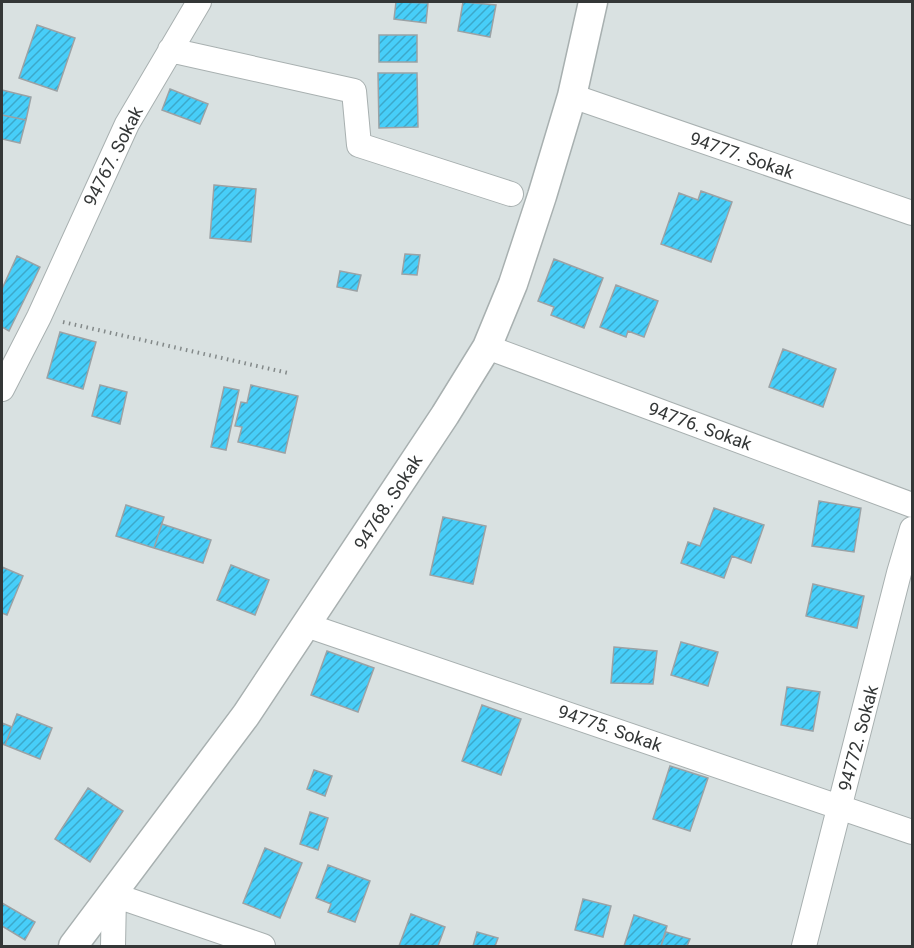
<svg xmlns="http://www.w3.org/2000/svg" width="914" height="948" font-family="Roboto,sans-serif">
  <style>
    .building { fill: url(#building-hatch); stroke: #9ba2a5; stroke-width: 1.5 }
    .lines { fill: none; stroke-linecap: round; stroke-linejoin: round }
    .minor-casing { stroke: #a8b0b0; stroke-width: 26 }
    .tertiary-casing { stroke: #a8b0b0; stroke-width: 31 }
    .path { stroke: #838989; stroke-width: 4; stroke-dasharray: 1.5 4.5; stroke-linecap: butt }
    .minor { stroke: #fff; stroke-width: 24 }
    .tertiary { stroke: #fff; stroke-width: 28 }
    .labels { text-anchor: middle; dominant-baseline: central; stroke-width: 6; stroke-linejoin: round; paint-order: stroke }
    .street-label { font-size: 18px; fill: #343737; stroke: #fff }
  </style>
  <defs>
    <pattern id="building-hatch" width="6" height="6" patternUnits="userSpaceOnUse" patternTransform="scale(1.5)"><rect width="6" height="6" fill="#47cef9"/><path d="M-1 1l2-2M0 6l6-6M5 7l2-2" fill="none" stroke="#3ca8ca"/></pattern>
  </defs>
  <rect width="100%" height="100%" fill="#d9e1e1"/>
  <!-- building -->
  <path class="building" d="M396,2L428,3L426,23L394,19Z
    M463,2L496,5L490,37L458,31Z
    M37,25L75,38L57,91L19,78Z
    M379,35H417V62H379Z
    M378,73H417L418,127L379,128Z
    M170,89L208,104L200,124L162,110Z
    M2,90L31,97L26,120L2,115Z
    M2,115L26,120L20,143L2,139Z
    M214,185L256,189L251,242L210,238Z
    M701,191L732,202L711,262L661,244L679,193L698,200Z
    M405,254L420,255L417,275L402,274Z
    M17,256L40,267L9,331L2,327V289Z
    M554,259L603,278L584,328L551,315L554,307L538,301Z
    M340,271L361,275L357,291L337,287Z
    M616,285L658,301L644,337L628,331L626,337L600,327Z
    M60,332L96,342L83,389L47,378Z
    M783,349L836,369L823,407L769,387Z
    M100,385L127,392L120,424L92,416Z
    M251,385L298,396L285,453L238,442L242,427L235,426L241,402L247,403Z
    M224,387L239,390L226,450L211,447Z
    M819,501L861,508L854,552L812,546Z
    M126,505L164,517L154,548L116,536Z
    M714,508L764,525L751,563L732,556L724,578L681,563L688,542L700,546Z
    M443,517L486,526L473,584L430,575Z
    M162,524L211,540L203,563L154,548Z
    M231,565L269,580L255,615L217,600Z
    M2,567L23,576L7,615L2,613Z
    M813,584L864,596L857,628L806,616Z
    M681,642L718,652L708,686L671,675Z
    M614,647L657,651L653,684L611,683Z
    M327,651L374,668L358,712L311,695Z
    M787,687L820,692L813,731L781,725Z
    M482,705L521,719L501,775L462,761Z
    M17,714L52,728L40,759L5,745Z
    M2,723L12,727L5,745L2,744Z
    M670,766L708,778L690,831L653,819Z
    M314,770L332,776L325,796L307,789Z
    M88,788L123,811L90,862L55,839Z
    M310,812L328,818L318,850L300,844Z
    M265,848L302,863L280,918L243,903Z
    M328,865L370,881L355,922L328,912L331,904L316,898Z
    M583,899L611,906L603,937L575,930Z
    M2,903L35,922L25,940L2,926Z
    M411,914L445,927L438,946H399Z
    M634,915L667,926L661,946H624Z
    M477,932L498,938L495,946H473Z
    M666,932L690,939L687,946H661Z"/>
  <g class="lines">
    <defs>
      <path id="minor" d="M170,50L354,91L359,145L511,194
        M572,96L912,213
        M487,347L912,505
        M2,389L39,317L127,124L199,2
        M306,625L912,832
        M113,946L114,895L263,946
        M804,946L899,573L912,529"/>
      <path id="tertiary" d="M73,946L246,715L445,415L487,347L513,284L542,196L572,96L593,2"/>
    </defs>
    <!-- minor casing -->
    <use href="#minor" class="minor-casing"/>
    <!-- tertiary casing -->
    <use href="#tertiary" class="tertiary-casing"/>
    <!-- path -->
    <path class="path" d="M63,322L288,373"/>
    <!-- minor -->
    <use href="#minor" class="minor"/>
    <!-- tertiary -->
    <use href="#tertiary" class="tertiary"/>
  </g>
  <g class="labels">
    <!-- street labels -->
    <g class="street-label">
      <text transform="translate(742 155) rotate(19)">94777. Sokak</text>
      <text transform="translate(113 156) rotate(-63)">94767. Sokak</text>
      <text transform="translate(700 426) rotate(20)">94776. Sokak</text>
      <text transform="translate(388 502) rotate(-57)">94768. Sokak</text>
      <text transform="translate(610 728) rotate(19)">94775. Sokak</text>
      <text transform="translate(858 738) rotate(-75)">94772. Sokak</text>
    </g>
  </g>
  <!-- border -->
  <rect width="914" height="948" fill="none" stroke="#343737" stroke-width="6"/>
</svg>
